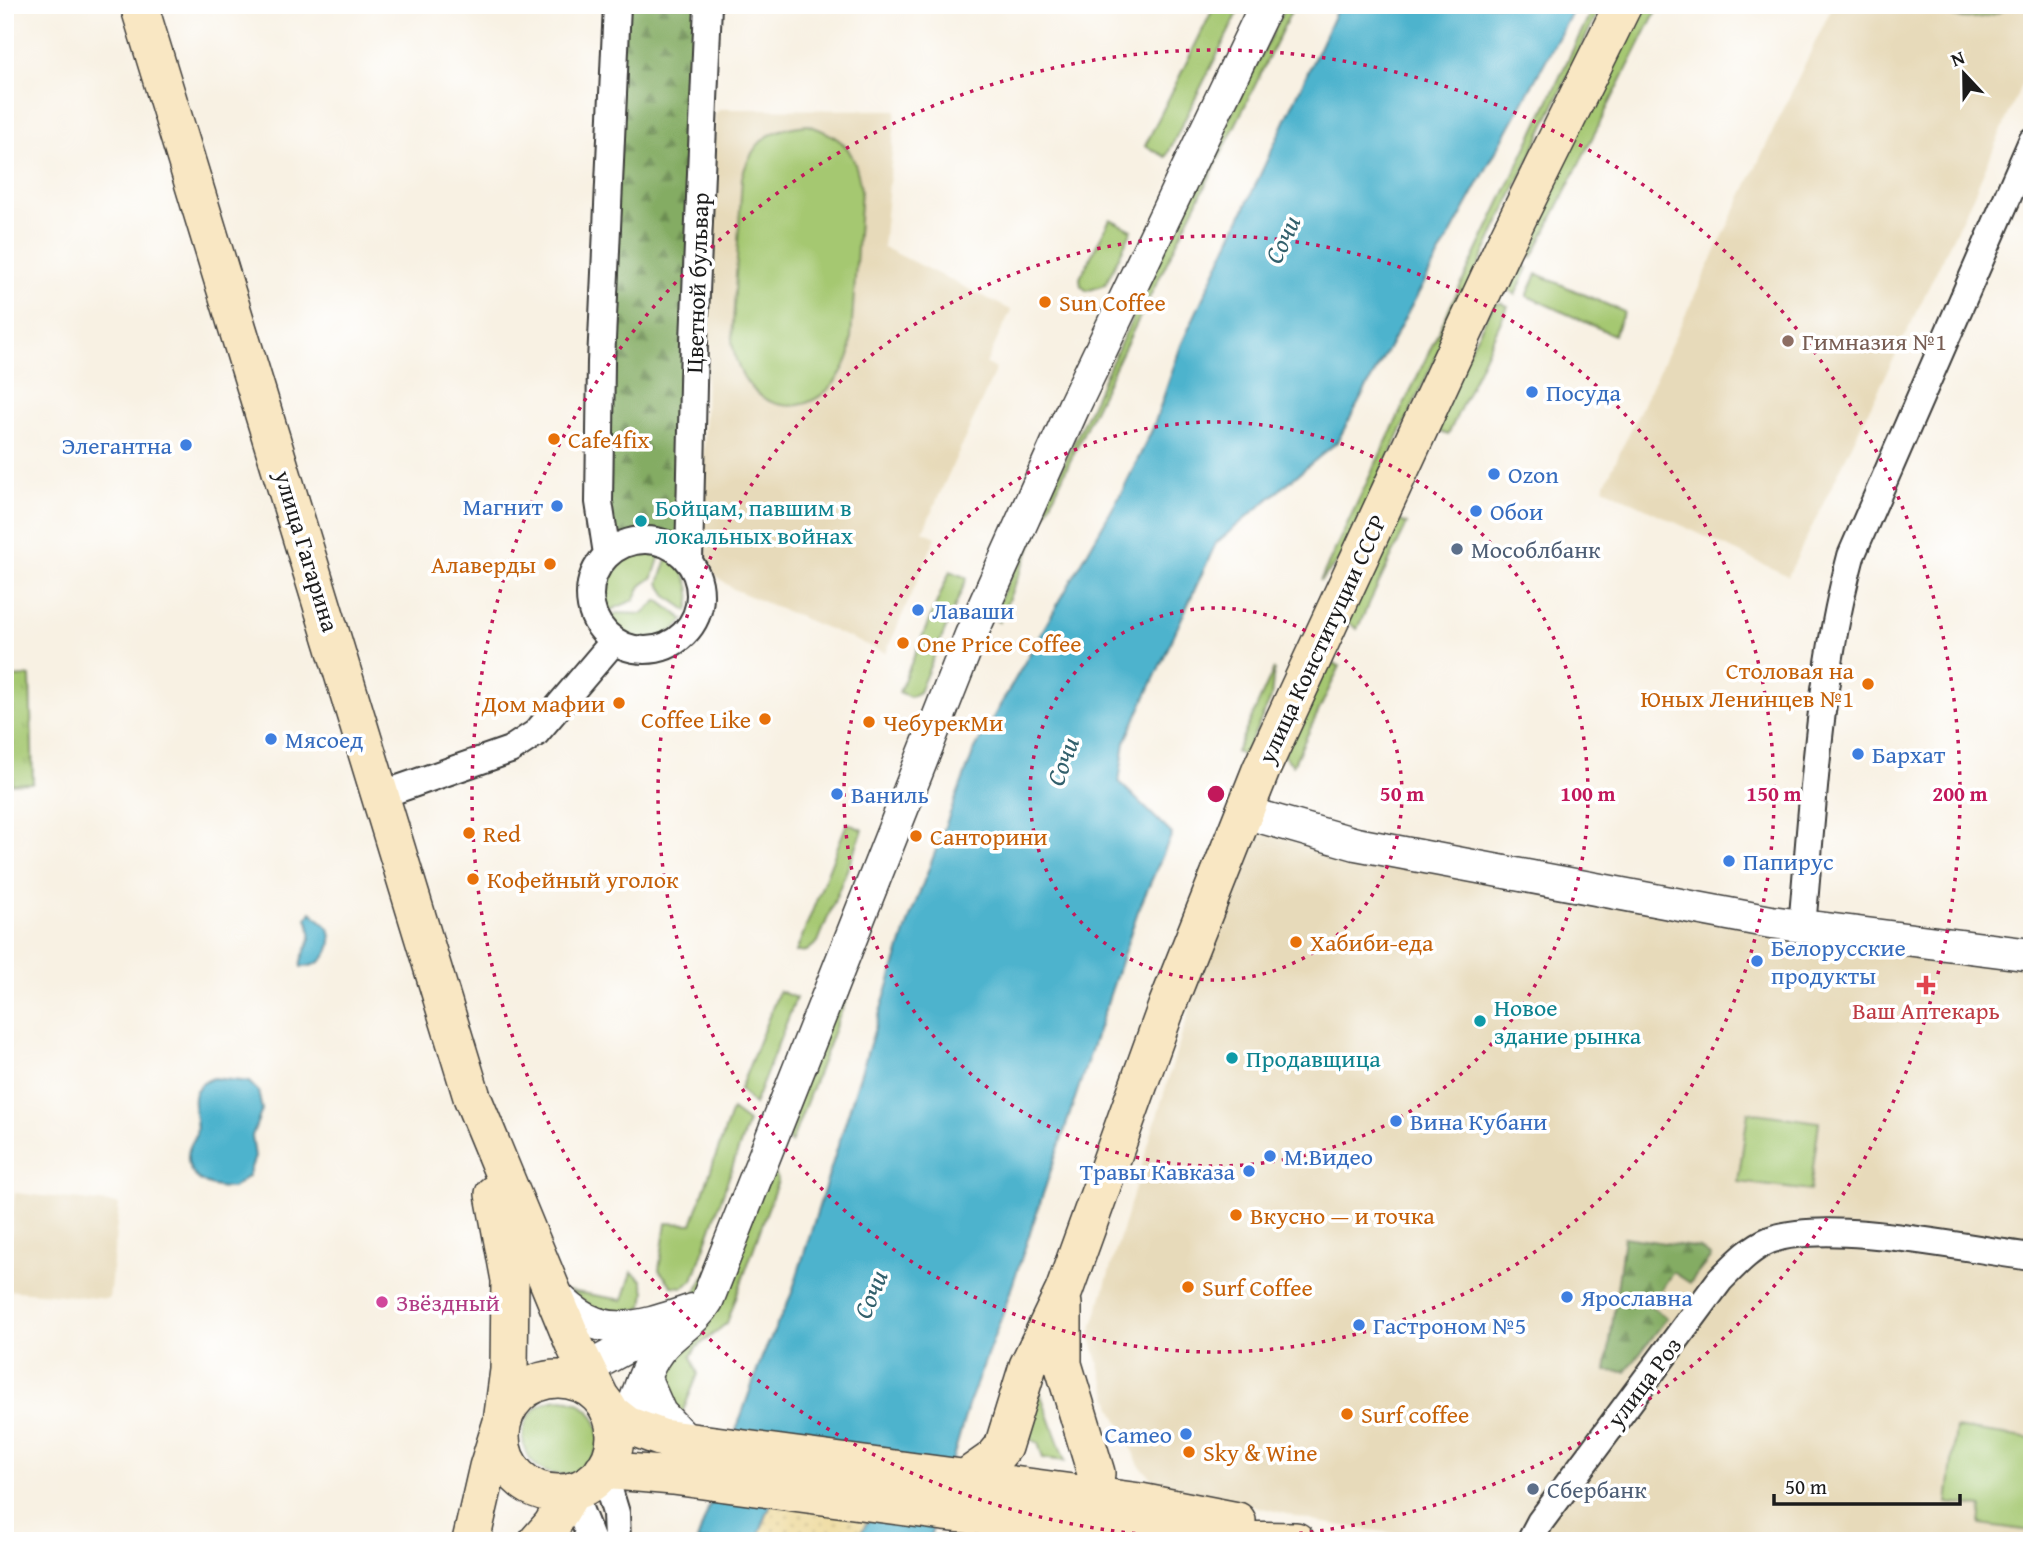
<svg xmlns="http://www.w3.org/2000/svg" width="2037" height="1546" font-family="'Gentium Book Plus',serif">
  <style>
    .built { fill: #e7daba }
    .grass { fill: #a5c871; stroke: #607246; stroke-width: 2 }
    .forest { fill: url(#forest-firs); stroke: #506440; stroke-width: 2 }
    .sand { fill: url(#sand-dots); stroke: #857b5d; stroke-width: 2 }
    .park { fill: url(#park-tufts); stroke: #607246; stroke-width: 2 }
    .water { fill: #4eb3cd; stroke: #356874; stroke-width: 2 }
    .lines { fill: none; stroke-linecap: round; stroke-linejoin: round }
    .minor-casing { stroke: #3d3c3a; stroke-width: 30 }
    .tertiary-casing { stroke: #3d3c3a; stroke-width: 35 }
    .secondary-casing { stroke: #3d3c3a; stroke-width: 40 }
    .minor { stroke: #fff; stroke-width: 26 }
    .tertiary { stroke: #fff; stroke-width: 32 }
    .secondary { stroke: #f9e7c3; stroke-width: 37 }
    .ring { fill: none; stroke: #c2185b; stroke-width: 3.5; stroke-dasharray: 3.5 7 }
    .food-dot { fill: #e8710a; stroke: #fff; stroke-width: 2.5 }
    .education-dot { fill: #8d6e63; stroke: #fff; stroke-width: 2.5 }
    .shop-dot { fill: #3f7fe0; stroke: #fff; stroke-width: 2.5 }
    .culture-dot { fill: #0f9aa8; stroke: #fff; stroke-width: 2.5 }
    .service-dot { fill: #5c6f8a; stroke: #fff; stroke-width: 2.5 }
    .health-dot { fill: #e0444e; stroke: #fff; stroke-width: 2.5 }
    .hotel-dot { fill: #d1479c; stroke: #fff; stroke-width: 2.5 }
    .labels { text-anchor: middle; dominant-baseline: central; stroke-width: 7; stroke-linejoin: round; paint-order: stroke }
    .street-label { font-size: 24px; fill: #1c1c1c; stroke: #fff }
    .food-label { font-size: 24px; fill: #c56008; stroke: #fff; text-anchor: start }
    .education-label { font-size: 24px; fill: #785e54; stroke: #fff; text-anchor: start }
    .shop-label { font-size: 24px; fill: #366cbe; stroke: #fff; text-anchor: start }
    .culture-label { font-size: 24px; fill: #0d838f; stroke: #fff; text-anchor: start }
    .service-label { font-size: 24px; fill: #4e5e75; stroke: #fff; text-anchor: start }
    .health-label { font-size: 24px; fill: #be3a42; stroke: #fff }
    .hotel-label { font-size: 24px; fill: #b23c85; stroke: #fff; text-anchor: start }
    .water-label { font-size: 26px; font-style: italic; fill: #32606c; stroke: #fff }
    .centre { fill: #c2185b; stroke: #fff; stroke-width: 3.5 }
    .ring-label { font-size: 21px; text-anchor: middle; font-weight: bold; fill: #c2185b; stroke: #fff; stroke-width: 7; stroke-linejoin: round; paint-order: stroke }
  </style>
  <defs>
    <pattern id="forest-firs" width="22" height="20" patternUnits="userSpaceOnUse" patternTransform="scale(1.75)"><rect width="22" height="20" fill="#84ac63"/><path d="M5 1l3.5 6h-7zM16 11l3.5 6h-7z" fill="#6b8b51"/></pattern>
    <pattern id="sand-dots" width="8" height="8" patternUnits="userSpaceOnUse" patternTransform="scale(1.75)"><rect width="8" height="8" fill="#eeda9e"/><path d="M2 2h.1M6 6h.1" fill="none" stroke="#ccba88" stroke-width="1.8" stroke-linecap="round"/></pattern>
    <pattern id="park-tufts" width="24" height="20" patternUnits="userSpaceOnUse" patternTransform="scale(1.75)"><rect width="24" height="20" fill="#a5c871"/><path d="M3 7l-1-3M5 7V3M7 7l1-3M15 17l-1-3M17 17v-4M19 17l1-3" fill="none" stroke="#8dab61"/></pattern>
  </defs>
  <rect width="100%" height="100%" fill="#fff"/>
  <filter id="ink" filterUnits="userSpaceOnUse"><feTurbulence type="fractalNoise" baseFrequency=".0143" numOctaves="2"/><feDisplacementMap in="SourceGraphic" scale="14" xChannelSelector="R" yChannelSelector="G"/><feConvolveMatrix kernelMatrix="1 2 1 2 8 2 1 2 1" color-interpolation-filters="sRGB"/></filter>
  <filter id="wash" filterUnits="userSpaceOnUse"><feTurbulence type="fractalNoise" baseFrequency=".00686" numOctaves="4" result="noise"/><feDisplacementMap in="SourceGraphic" scale="28" xChannelSelector="R" yChannelSelector="G"/><feGaussianBlur stdDeviation="1.57" result="paint"/><feColorMatrix in="noise" values="0 0 0 0 0 0 0 0 0 0 0 0 0 0 0 0 0 1.4 0 .05"/><feComposite in="paint" operator="in"/></filter>
  <g filter="url(#wash)">
    <rect width="100%" height="100%" fill="#f8f1e3"/>
    <!-- built -->
    <path class="built" d="M1833,5H2032V60L1974,194L1788,576L1603,488Z
      M720,109L896,110L883,247L1011,310L986,364L996,369L923,531L936,537L886,653L733,589L708,569L700,554L715,114Z
      M1254,825L2032,963V1541H1443L1318,1522L1243,1503L1167,1493L1139,1465L1112,1408L1090,1335L1242,838Z
      M15,1193L119,1204L109,1299L5,1290Z"/>
    <!-- grass -->
    <path class="grass" d="M1215,5H1242L1166,157L1145,146Z
      M1287,5H1294C1196,211 1086,411 999,622L996,620L995,610L1198,179Z
      M1594,5H1601L1341,559L1320,581Z
      M1634,5H1659L1532,258L1521,245Z
      M1927,5L1966,9L2014,5C1988,21 1953,24 1927,5Z
      M808,125C846,138 855,150 861,190L850,353C825,429 741,421 732,340L742,177C753,140 770,128 808,125Z
      M1110,219L1132,230L1105,285L1087,291L1081,286L1080,278Z
      M1514,265L1528,268L1515,295L1504,286Z
      M1537,274L1624,312L1614,335L1527,296Z
      M1501,303L1508,306L1448,435L1428,427L1494,304Z
      M1386,514L1407,524L1357,629L1346,621Z
      M637,549L661,552L653,577L641,586L634,600L602,614C590,584 608,558 637,549Z
      M668,556C686,570 695,589 688,611L668,597L659,583Z
      M950,571L967,578L919,692L910,697L899,692Z
      M658,600L684,620C661,648 630,647 606,621L617,613L642,614Z
      M1334,664L1340,666L1293,765L1283,755L1325,665Z
      M1274,669L1271,698L1244,756L1236,752Z
      M847,823L863,830L818,942L807,951L796,952Z
      M861,927L872,931L791,1143L783,1132Z
      M779,991L796,998L754,1105L740,1089Z
      M732,1110L748,1122L693,1280L683,1287L672,1286L659,1270L666,1223L692,1224Z
      M1748,1112L1819,1122L1810,1191L1738,1182Z
      M770,1165L778,1180L727,1323L696,1348L691,1356L698,1374L683,1411L673,1419L653,1364Z
      M632,1272L642,1280L645,1291L643,1307C608,1325 599,1311 569,1291L623,1300Z
      M1034,1376L1065,1461L1043,1458L1038,1443L1024,1436Z
      M523 1437a38 38 0 1 1 76 0a38 38 0 1 1-76 0Z
      M1956,1428L2032,1439V1531L1980,1524L1982,1507L1947,1503Z"/>
    <!-- forest -->
    <path class="forest" d="M617,5H708L678,551C652,536 631,538 607,554Z
      M1624,1237L1700,1248L1711,1257L1690,1283L1673,1272L1650,1306L1667,1318L1626,1372L1606,1371Z"/>
    <!-- sand -->
    <path class="sand" d="M883,1496L856,1541H756L774,1497Z"/>
    <!-- park -->
    <path class="park" d="M30,676L33,783L5,784V677Z"/>
    <!-- water -->
    <path class="water" d="M1339,5H1576L1337,442L1216,543L1125,742L1119,782L1172,834L1138,911L1002,1316L968,1406L929,1541H856L883,1496L774,1497L756,1541H697L762,1357L791,1295L909,920L974,751L1123,490L1153,428L1181,345Z
      M311,912L329,928C336,949 323,967 301,967C298,953 318,945 307,918Z
      M213,1078L249,1082L258,1091L262,1110L252,1136L255,1157L248,1176L233,1188C210,1189 182,1179 189,1149C191,1143 195,1139 196,1134C201,1115 179,1091 213,1078Z"/>
  </g>
  <g filter="url(#ink)">
    <g class="lines">
      <defs>
        <path id="minor" d="M590 595a55 55 0 1 1 110 0a55 55 0 1 1-110 0Z
          M607,554L599,502L601,362L617,5
          M689,561L694,341L708,5
          M381,795L510,750L536,733L614,641
          M1802,927C1813,804 1819,676 1851,556L2032,141
          M612,1452L627,1425
          M603,1470L616,1513L617,1541
          M572,1491L592,1541
          M1530,1541L1540,1522L1720,1280C1735,1265 1750,1248 1770,1240C1828,1218 1967,1249 2032,1257"/>
        <path id="tertiary" d="M1244,812L1356,844L1771,922L2032,955
          M554,1293C599,1343 637,1329 693,1310
          M568,1379L656,1331
          M645,1379L660,1413L684,1438
          M627,1425C637,1400 644,1365 664,1344C679,1328 696,1320 707,1301L971,635L1074,406L1266,5"/>
        <path id="secondary" d="M139,5L472,1097L574,1344L600,1397
          M1063,1304V1364L1096,1473L1092,1520
          M501 1436a57 57 0 1 1 114 0a57 57 0 1 1-114 0Z
          M609,1411L627,1425L662,1438L1140,1502L1237,1521
          M603,1470L673,1476L944,1512L1230,1540L1296,1541
          M963,1480L993,1459L1003,1447L1028,1366L1064,1291L1167,1006L1261,770L1502,250L1623,5
          M471,1541L488,1467L502,1422L509,1370L510,1280L494,1194
          M538,1541L552,1525L572,1491"/>
      </defs>
      <!-- minor casing -->
      <use href="#minor" class="minor-casing"/>
      <!-- tertiary casing -->
      <use href="#tertiary" class="tertiary-casing"/>
      <!-- secondary casing -->
      <use href="#secondary" class="secondary-casing"/>
      <!-- minor -->
      <use href="#minor" class="minor"/>
      <!-- tertiary -->
      <use href="#tertiary" class="tertiary"/>
      <!-- secondary -->
      <use href="#secondary" class="secondary"/>
    </g>
  </g>
  <!-- distance rings -->
  <g class="ring">
    <circle cx="1216" cy="794" r="186"/>
    <circle cx="1216" cy="794" r="372"/>
    <circle cx="1216" cy="794" r="558"/>
    <circle cx="1216" cy="794" r="744"/>
  </g>
  <!-- markers -->
  <g class="food-dot">
    <circle cx="1045" cy="302" r="7"/>
    <circle cx="554" cy="439" r="7"/>
    <circle cx="550" cy="564" r="7"/>
    <circle cx="903" cy="643" r="7"/>
    <circle cx="1868" cy="684" r="7"/>
    <circle cx="619" cy="703" r="7"/>
    <circle cx="765" cy="719" r="7"/>
    <circle cx="869" cy="722" r="7"/>
    <circle cx="469" cy="833" r="7"/>
    <circle cx="916" cy="836" r="7"/>
    <circle cx="473" cy="879" r="7"/>
    <circle cx="1296" cy="942" r="7"/>
    <circle cx="1236" cy="1215" r="7"/>
    <circle cx="1188" cy="1287" r="7"/>
    <circle cx="1347" cy="1414" r="7"/>
    <circle cx="1189" cy="1452" r="7"/>
  </g>
  <circle class="education-dot" cx="1788" cy="341" r="7"/>
  <g class="shop-dot">
    <circle cx="1532" cy="392" r="7"/>
    <circle cx="186" cy="445" r="7"/>
    <circle cx="1494" cy="474" r="7"/>
    <circle cx="557" cy="506" r="7"/>
    <circle cx="1476" cy="511" r="7"/>
    <circle cx="918" cy="610" r="7"/>
    <circle cx="271" cy="739" r="7"/>
    <circle cx="1858" cy="754" r="7"/>
    <circle cx="837" cy="794" r="7"/>
    <circle cx="1729" cy="861" r="7"/>
    <circle cx="1757" cy="961" r="7"/>
    <circle cx="1396" cy="1121" r="7"/>
    <circle cx="1270" cy="1156" r="7"/>
    <circle cx="1249" cy="1171" r="7"/>
    <circle cx="1567" cy="1297" r="7"/>
    <circle cx="1359" cy="1325" r="7"/>
    <circle cx="1186" cy="1434" r="7"/>
  </g>
  <g class="culture-dot">
    <circle cx="641" cy="521" r="7"/>
    <circle cx="1480" cy="1021" r="7"/>
    <circle cx="1232" cy="1058" r="7"/>
  </g>
  <g class="service-dot">
    <circle cx="1457" cy="549" r="7"/>
    <circle cx="1533" cy="1489" r="7"/>
  </g>
  <path class="health-dot" d="M1922.5 974.5h7v7h7v7h-7v7h-7v-7h-7v-7h7z"/>
  <circle class="hotel-dot" cx="382" cy="1302" r="7"/>
  <g class="labels">
    <!-- street labels -->
    <g class="street-label">
      <text transform="translate(697 283) rotate(-88)">Цветной бульвар</text>
      <text transform="translate(307 551) rotate(73)">улица Гагарина</text>
      <text transform="translate(1322 639) rotate(-65)">улица Конституции СССР</text>
      <text transform="translate(1644 1382) rotate(-53)">улица Роз</text>
    </g>
    <!-- food labels -->
    <g class="food-label">
      <text x="1059" y="302">Sun Coffee</text>
      <text x="568" y="439">Cafe4fix</text>
      <text x="536" y="564" text-anchor="end">Алаверды</text>
      <text x="917" y="643">One Price Coffee</text>
      <text x="1854" y="670" text-anchor="end">Столовая на<tspan x="1854" dy="28">Юных Ленинцев №1</tspan></text>
      <text x="605" y="703" text-anchor="end">Дом мафии</text>
      <text x="751" y="719" text-anchor="end">Coffee Like</text>
      <text x="883" y="722">ЧебурекМи</text>
      <text x="483" y="833">Red</text>
      <text x="930" y="836">Санторини</text>
      <text x="487" y="879">Кофейный уголок</text>
      <text x="1310" y="942">Хабиби-еда</text>
      <text x="1250" y="1215">Вкусно — и точка</text>
      <text x="1202" y="1287">Surf Coffee</text>
      <text x="1361" y="1414">Surf coffee</text>
      <text x="1203" y="1452">Sky &amp; Wine</text>
    </g>
    <!-- education labels -->
    <g class="education-label">
      <text x="1802" y="341">Гимназия №1</text>
    </g>
    <!-- shop labels -->
    <g class="shop-label">
      <text x="1546" y="392">Посуда</text>
      <text x="172" y="445" text-anchor="end">Элегантна</text>
      <text x="1508" y="474">Ozon</text>
      <text x="543" y="506" text-anchor="end">Магнит</text>
      <text x="1490" y="511">Обои</text>
      <text x="932" y="610">Лаваши</text>
      <text x="285" y="739">Мясоед</text>
      <text x="1872" y="754">Бархат</text>
      <text x="851" y="794">Ваниль</text>
      <text x="1743" y="861">Папирус</text>
      <text x="1771" y="947">Белорусские<tspan x="1771" dy="28">продукты</tspan></text>
      <text x="1410" y="1121">Вина Кубани</text>
      <text x="1284" y="1156">М.Видео</text>
      <text x="1235" y="1171" text-anchor="end">Травы Кавказа</text>
      <text x="1581" y="1297">Ярославна</text>
      <text x="1373" y="1325">Гастроном №5</text>
      <text x="1172" y="1434" text-anchor="end">Cameo</text>
    </g>
    <!-- culture labels -->
    <g class="culture-label">
      <text x="655" y="507">Бойцам, павшим в<tspan x="655" dy="28">локальных войнах</tspan></text>
      <text x="1494" y="1007">Новое<tspan x="1494" dy="28">здание рынка</tspan></text>
      <text x="1246" y="1058">Продавщица</text>
    </g>
    <!-- service labels -->
    <g class="service-label">
      <text x="1471" y="549">Мособлбанк</text>
      <text x="1547" y="1489">Сбербанк</text>
    </g>
    <!-- health labels -->
    <g class="health-label">
      <text x="1926" y="1010">Ваш Аптекарь</text>
    </g>
    <!-- hotel labels -->
    <g class="hotel-label">
      <text x="396" y="1302">Звёздный</text>
    </g>
    <!-- water labels -->
    <g class="water-label">
      <text transform="translate(1282 239) rotate(-65)">Сочи</text>
      <text transform="translate(1062 761) rotate(-70)">Сочи</text>
      <text transform="translate(870 1294) rotate(-68)">Сочи</text>
    </g>
  </g>
  <circle cx="1216" cy="794" r="10" class="centre"/>
  <g class="ring-label">
    <text x="1402" y="801">50 m</text>
    <text x="1588" y="801">100 m</text>
    <text x="1774" y="801">150 m</text>
    <text x="1960" y="801">200 m</text>
  </g>
  <!-- margin -->
  <rect width="2037" height="1546" fill="none" stroke="#fff" stroke-width="28"/>
  <!-- north arrow -->
  <g transform="translate(1964 74) rotate(338)" stroke="#ffffff" stroke-width="5" paint-order="stroke">
  <path d="M0-5L12 26L0 18L-12 26Z" fill="#1c1c1c"/>
  <text y="-10" font-size="19" font-weight="bold" text-anchor="middle" fill="#1c1c1c">N</text>
  </g>
  <!-- scale -->
  <path d="M1774 1494v10h186v-10" fill="none" stroke="#1c1c1c" stroke-width="3.5"/>
  <text x="1785" y="1494" font-size="21" fill="#1c1c1c" stroke="#ffffff" stroke-width="5" paint-order="stroke">50 m</text>
</svg>
